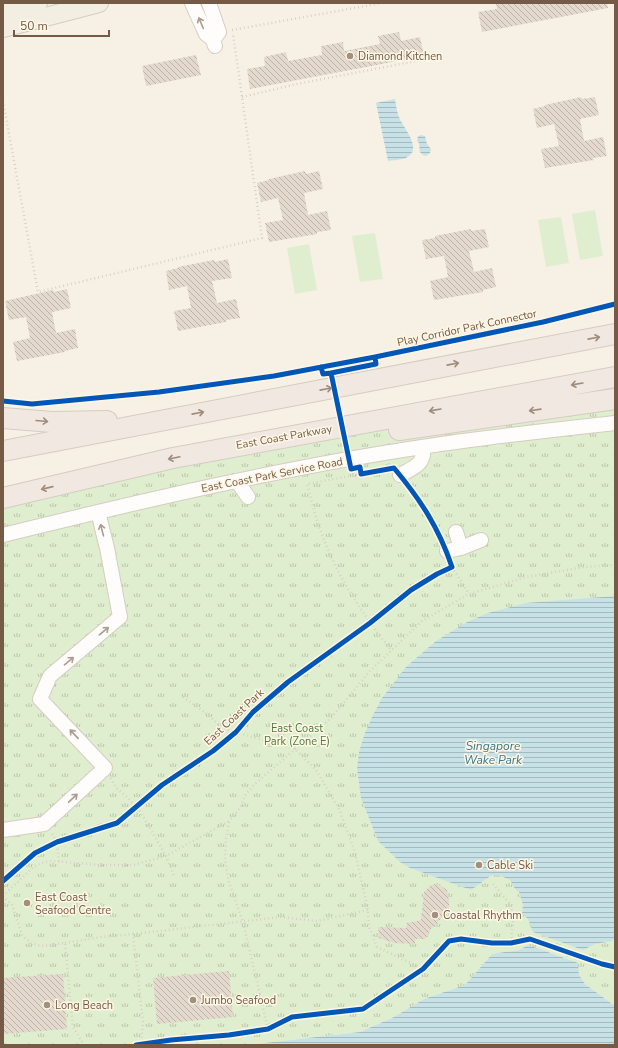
<svg xmlns="http://www.w3.org/2000/svg" width="618" height="1048" font-family="'Nunito Sans',sans-serif">
  <style>
    .park { fill: url(#park-tufts) }
    .garden { fill: #dfeece }
    .water { fill: url(#water-rules) }
    .building { fill: url(#building-back-hatch) }
    .lines { fill: none; stroke-linecap: round; stroke-linejoin: round }
    .minor-casing { stroke: #d6ccc1; stroke-width: 16 }
    .major-casing { stroke: #d5ccc2; stroke-width: 20 }
    .highway-casing { stroke: #d5ccc2; stroke-width: 22 }
    .path { stroke: #d8d0c8; stroke-width: 2.5; stroke-dasharray: 1 3; stroke-linecap: butt }
    .minor { stroke: #fefdfb; stroke-width: 14 }
    .major { stroke: #f2eee2; stroke-width: 18 }
    .highway { stroke: #f1e8e2; stroke-width: 20 }
    .cycleway-casing { stroke: #fff7e6; stroke-width: 8 }
    .cycleway { stroke: #0057b8; stroke-width: 5 }
    .oneway { stroke: #ac9b8e }
    .oneway2 { stroke: #a08c7c }
    .poi-dot { fill: #a28f7d; stroke: #fff7e6; stroke-width: 1.5 }
    .labels { text-anchor: middle; dominant-baseline: central; stroke-width: 3; stroke-linejoin: round; paint-order: stroke }
    .poi-label { font-size: 11px; fill: #755a45; stroke: #fff7e6; text-anchor: start }
    .street-label { font-size: 11px; fill: #755a45; stroke: #fff7e6 }
    .park-label { font-size: 11px; fill: #4a7b3c; stroke: #fff7e6 }
    .water-label { font-size: 12px; font-style: italic; fill: #3d778a; stroke: #fff7e6 }
  </style>
  <defs>
    <pattern id="park-tufts" width="24" height="20" patternUnits="userSpaceOnUse"><rect width="24" height="20" fill="#dfeece"/><path d="M3 7l-1-3M5 7V3M7 7l1-3M15 17l-1-3M17 17v-4M19 17l1-3" fill="none" stroke="#b9c4a9"/></pattern>
    <pattern id="water-rules" width="6" height="5" patternUnits="userSpaceOnUse"><rect width="6" height="5" fill="#c7e2e7"/><path d="M0 2.5h6" fill="none" stroke="#a6babd"/></pattern>
    <pattern id="building-back-hatch" width="6" height="6" patternUnits="userSpaceOnUse"><rect width="6" height="6" fill="#e3d9cd"/><path d="M-1 5l2 2M0 0l6 6M5-1l2 2" fill="none" stroke="#bdb3a8"/></pattern>
  </defs>
  <rect width="100%" height="100%" fill="#f7f1e5"/>
  <!-- park -->
  <path class="park" d="M615,377V1006L585,984L579,975L528,945L519,950L492,954L465,985L424,999L394,1017L360,1032L247,1045H3V498Z"/>
  <!-- garden -->
  <path class="garden" d="M595,210L603,256L580,260L572,214Z
    M561,217L569,263L546,267L538,220Z
    M375,233L383,279L360,282L352,236Z
    M309,244L317,290L295,294L287,248Z"/>
  <!-- water -->
  <path class="water" d="M395,99C396,105 397,112 399,117C403,128 424,149 406,158C401,160 393,160 388,161L376,103Z
    M421,135L425,136L427,144L431,149L430,153L426,156C418,154 420,150 419,143L417,141L418,136Z
    M615,596V938L612,941L595,944L583,950L533,932L528,919L522,914L523,905L519,892L515,889L510,880L501,876L492,875L471,890L410,868L400,862L378,841L361,798L357,769L359,752L365,733L373,715L382,698L406,667L436,641L469,621L488,613L526,603Z
    M528,945L578,963L579,975L585,984L615,1006V1045H247L360,1032L394,1017L424,999L465,985L492,954L519,950Z"/>
  <!-- building -->
  <path class="building" d="M496,3H607L608,8L482,32L478,12L497,9Z
    M399,32L401,41L420,37L424,56L250,89L247,69L265,66L264,57L286,52L288,61L322,55L321,46L338,43L343,42L344,51L380,44L378,36Z
    M196,55L201,75L146,86L142,66Z
    M581,97L582,99L595,97L599,115L580,119L584,141L603,137L607,156L593,158L594,160L545,168L541,149L559,146L554,124L537,128L533,109L545,106V105Z
    M305,171L306,174L319,171L323,189L304,193L308,215L327,211L331,230L317,232V234L269,242L265,223L283,220L278,198L261,202L257,183L269,180V179Z
    M471,229V231L485,229L489,247L469,251L474,272L492,268L496,287L483,290V292L434,300L430,281L448,277L444,256L426,259L422,240L435,238V236Z
    M228,259L232,278L212,281L217,303L236,299L240,318L226,320V322L178,331L174,311L191,308L187,286L169,290L166,271L178,268V267L214,260L215,262Z
    M67,289L71,308L52,312L56,333L75,329L78,348L65,351V352L17,361L13,342L30,338L26,317L9,320L5,301L53,290L54,292Z
    M438,884L447,890L449,901V910L430,930L428,936L424,939H415V944L394,943L379,938L378,927L406,928L407,923L421,920L424,892L431,885Z
    M229,971L233,1017L157,1024L153,978Z
    M63,974L67,1029L3,1034V978Z"/>
  <g class="lines">
    <defs>
      <path id="minor" d="M192,3L206,34L213,40L215,46
        M209,3L219,32L213,40
        M400,475C414,467 425,465 423,447
        M237,481L248,497
        M456,532L461,548
        M3,535C141,501 282,468 422,447C486,437 551,430 615,423
        M447,551L461,548L481,540
        M3,830L44,824L105,768L40,699L50,676L120,617L107,548L98,512"/>
      <path id="major" d="M3,13L38,3
        M3,28L99,3"/>
      <path id="highway" d="M3,418L52,422L107,421
        M399,430L615,399
        M3,451L615,334
        M3,498L173,458L615,377"/>
    </defs>
    <!-- minor casing -->
    <use href="#minor" class="minor-casing"/>
    <!-- major casing -->
    <use href="#major" class="major-casing"/>
    <!-- highway casing -->
    <use href="#highway" class="highway-casing"/>
    <!-- path -->
    <path class="path" d="M232,30L382,3
      M242,97L297,84L421,60
      M3,101L38,292L262,238L233,34
      M361,474L307,484C312,502 316,520 323,537C338,578 364,616 391,650
      M452,567L469,594
      M183,697L202,710L224,729L295,749L316,770L339,809L355,852L368,910L369,927L377,947L423,969
      M111,778L116,788L126,796L140,811L166,856L174,876
      M229,822L226,839L225,861L229,882L243,922L268,1029
      M52,834L57,842L59,862
      M493,884L511,905L513,920L511,943
      M3,896L31,869L38,864L45,862L53,861L100,865H133L166,856L229,821L240,808L246,794L256,783L331,718L370,671L422,621L469,594L526,577L584,567L615,565
      M3,896L12,905L22,935L31,943L42,946L65,943L73,1027L84,1045
      M133,934L281,917L317,921L368,910
      M65,943L101,937L133,934L143,1022L141,1044"/>
    <!-- minor -->
    <use href="#minor" class="minor"/>
    <!-- major -->
    <use href="#major" class="major"/>
    <!-- highway -->
    <use href="#highway" class="highway"/>
    <defs>
      <path id="cycleway" d="M331,373L376,364L375,357L543,322L615,304
        M3,401L32,404L159,392L274,376L375,357
        M3,881L35,853L57,842L117,823L162,785L213,751L236,732L253,712L288,682L370,623L411,590L437,574L452,567C439,528 420,499 394,468L361,474L360,467L351,469L331,373L323,374L321,367
        M136,1045L171,1040L229,1035L268,1029L292,1017L363,1009L423,969L449,941L461,939L492,943H511L530,939L602,964L615,967"/>
    </defs>
    <!-- cycleway casing -->
    <use href="#cycleway" class="cycleway-casing"/>
    <!-- cycleway -->
    <use href="#cycleway" class="cycleway"/>
  </g>
  <!-- one-way arrows -->
  <defs><path id="oneway-shaft" d="M-6 0H5M1.5-3L5.5 0L1.5 3" fill="none" stroke-width="1.6" stroke-linecap="round" stroke-linejoin="round"/></defs>
  <g class="oneway">
    <use href="#oneway-shaft" transform="translate(201 23) rotate(-113)"/>
    <use href="#oneway-shaft" transform="translate(102 530) rotate(-104)"/>
    <use href="#oneway-shaft" transform="translate(104 631) rotate(-40)"/>
    <use href="#oneway-shaft" transform="translate(69 661) rotate(-40)"/>
    <use href="#oneway-shaft" transform="translate(74 734) rotate(-133)"/>
    <use href="#oneway-shaft" transform="translate(73 798) rotate(-43)"/>
  </g>
  <g class="oneway2">
    <use href="#oneway-shaft" transform="translate(594 338) rotate(-11)"/>
    <use href="#oneway-shaft" transform="translate(453 364) rotate(-11)"/>
    <use href="#oneway-shaft" transform="translate(577 384) rotate(170)"/>
    <use href="#oneway-shaft" transform="translate(326 389) rotate(-11)"/>
    <use href="#oneway-shaft" transform="translate(435 410) rotate(170)"/>
    <use href="#oneway-shaft" transform="translate(535 410) rotate(172)"/>
    <use href="#oneway-shaft" transform="translate(198 413) rotate(-11)"/>
    <use href="#oneway-shaft" transform="translate(42 421) rotate(5)"/>
    <use href="#oneway-shaft" transform="translate(174 458) rotate(168)"/>
    <use href="#oneway-shaft" transform="translate(47 488) rotate(167)"/>
  </g>
  <!-- markers -->
  <g class="poi-dot">
    <circle cx="350" cy="56" r="4"/>
    <circle cx="479" cy="865" r="4"/>
    <circle cx="27" cy="903" r="4"/>
    <circle cx="435" cy="915" r="4"/>
    <circle cx="193" cy="1000" r="4"/>
    <circle cx="47" cy="1005" r="4"/>
  </g>
  <g class="labels">
    <!-- poi labels -->
    <g class="poi-label">
      <text x="358" y="56">Diamond Kitchen</text>
      <text x="487" y="865">Cable Ski</text>
      <text x="35" y="897">East Coast<tspan x="35" dy="13">Seafood Centre</tspan></text>
      <text x="443" y="915">Coastal Rhythm</text>
      <text x="201" y="1000">Jumbo Seafood</text>
      <text x="55" y="1005">Long Beach</text>
    </g>
    <!-- street labels -->
    <g class="street-label">
      <text transform="translate(467 328) rotate(-12)">Play Corridor Park Connector</text>
      <text transform="translate(284 437) rotate(-10)">East Coast Parkway</text>
      <text transform="translate(272 475) rotate(-11)">East Coast Park Service Road</text>
      <text transform="translate(234 717) rotate(-43)">East Coast Park</text>
    </g>
    <!-- park labels -->
    <g class="park-label">
      <text x="297" y="728">East Coast<tspan x="297" dy="13">Park (Zone E)</tspan></text>
    </g>
    <!-- water labels -->
    <g class="water-label">
      <text x="493" y="746">Singapore<tspan x="493" dy="14">Wake Park</tspan></text>
    </g>
  </g>
  <!-- border -->
  <rect width="618" height="1048" fill="none" stroke="#755a45" stroke-width="8"/>
  <!-- scale -->
  <path d="M14 30v6h95v-6" fill="none" stroke="#755a45" stroke-width="2"/>
  <text x="20" y="30" font-size="12" fill="#755a45" stroke="#fff7e6" stroke-width="3" paint-order="stroke">50 m</text>
</svg>
